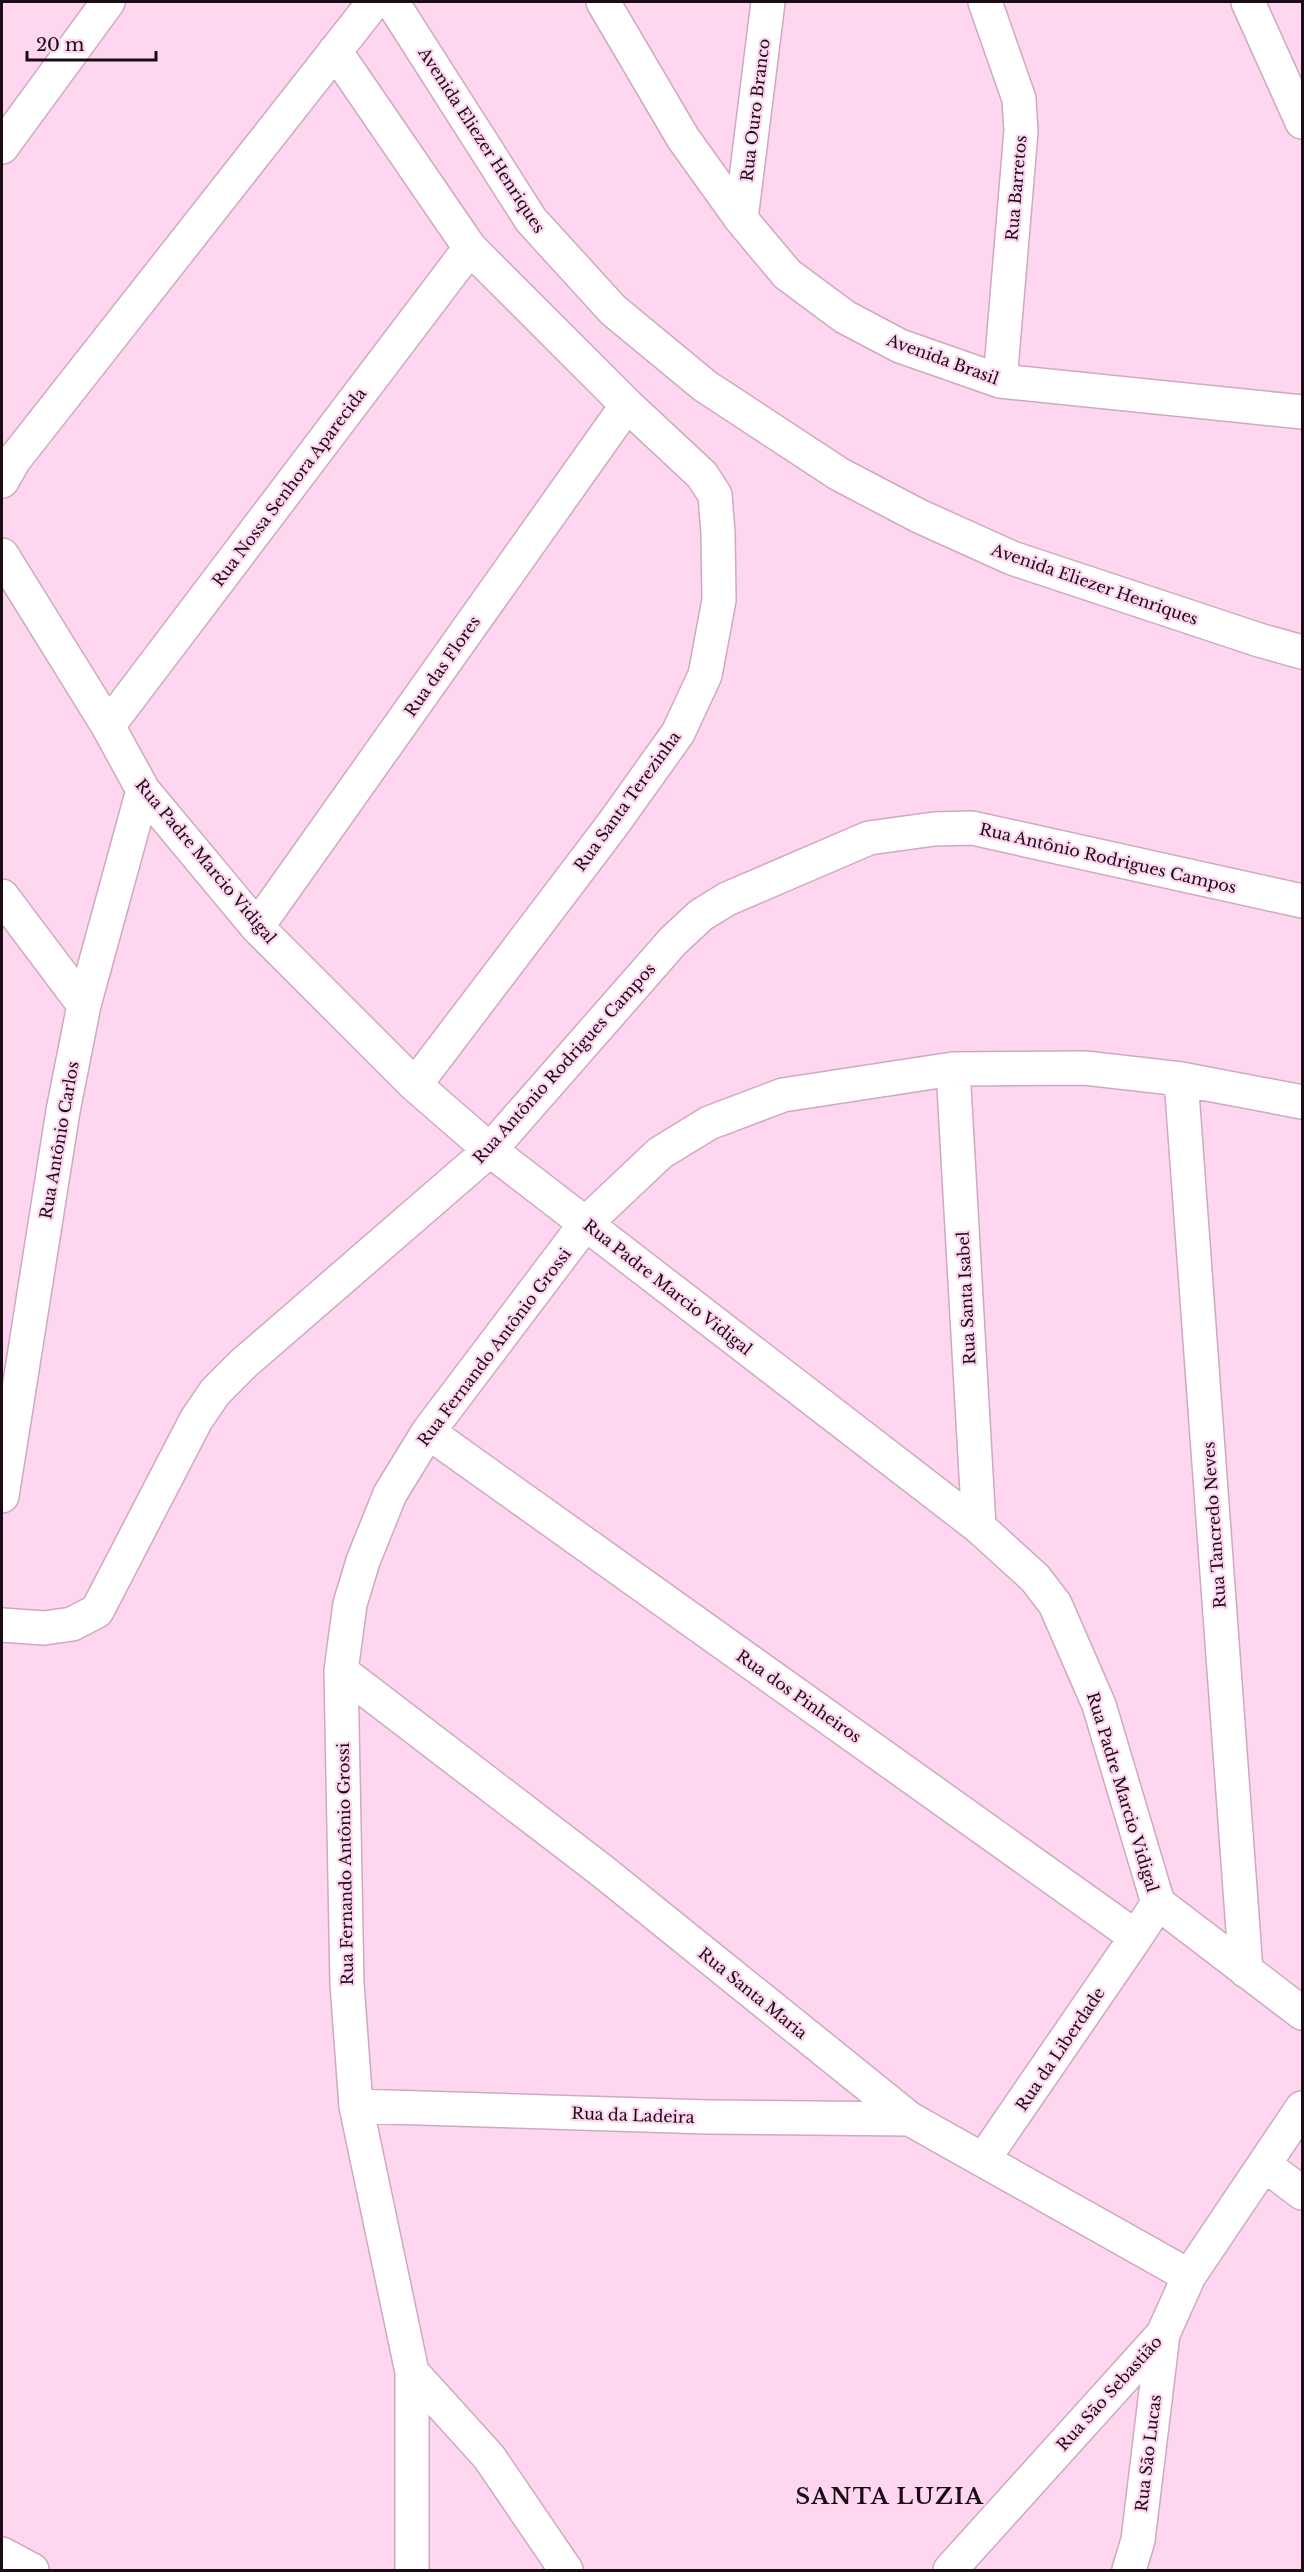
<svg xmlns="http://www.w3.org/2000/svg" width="1304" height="2572" font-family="'Libre Baskerville',serif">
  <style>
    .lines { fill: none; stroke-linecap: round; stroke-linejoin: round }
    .minor-casing { stroke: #cfa9c1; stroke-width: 36 }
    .minor { stroke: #fff; stroke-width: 33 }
    .labels { text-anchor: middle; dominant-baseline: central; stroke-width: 4.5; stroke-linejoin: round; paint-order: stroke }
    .street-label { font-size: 16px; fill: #1a0c15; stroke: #fed6ef }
    .district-label { font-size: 22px; font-weight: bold; letter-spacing: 1.5px; fill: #1a0c15; stroke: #fed6ef }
  </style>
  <rect width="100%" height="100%" fill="#fed6ef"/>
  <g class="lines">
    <defs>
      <path id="minor" d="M392,2L531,220L613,310L705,386L839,474L919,516L1012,558L1259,640L1302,652
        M603,2L683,138L741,219L787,274L845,317L900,346L1000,381L1302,412
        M985,2L1019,99L1021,131L1000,381
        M1248,2L1302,122
        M335,51L470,248L627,405L702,475L715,495L718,533L719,600L705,675L678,733L613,824L415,1085
        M2,147L108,2
        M741,219L768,2
        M2,481L14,460L374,2
        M2,555L108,726L143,790L257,927L415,1085L490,1150L979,1527L1035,1578L1055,1604L1099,1705L1158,1903L1302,2013
        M108,726L470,248
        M2,896L84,1005
        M257,927L627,405
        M953,1069L979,1527
        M1181,1079L1246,1971
        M428,1432L1136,1937L1158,1903
        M2,1496L63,1111L84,1005L143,790
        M2,1625L44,1628L72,1624L97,1611L196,1420L215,1392L243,1364L490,1150L673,941L701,915L727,899L869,838L934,829L972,828L1302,901
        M341,1671L601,1870L910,2119L1189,2276
        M356,2106L708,2117L910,2119
        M983,2160L1136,1937
        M1265,2165L1302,2193
        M412,2372L489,2457L566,2570
        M2,2554L32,2570
        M412,2570V2372L356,2106L347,1984L341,1671L350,1604L363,1561L390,1494L428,1432L586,1223L660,1153L709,1123L783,1095L953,1069L1085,1068L1181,1079L1302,1102
        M950,2570L1163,2334L1189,2276L1302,2108
        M1129,2570L1138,2540L1163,2334"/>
    </defs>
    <!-- minor casing -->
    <use href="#minor" class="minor-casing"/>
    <!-- minor -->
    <use href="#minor" class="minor"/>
  </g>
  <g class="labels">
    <!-- street labels -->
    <g class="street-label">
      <text transform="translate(755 110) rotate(-83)">Rua Ouro Branco</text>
      <text transform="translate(482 140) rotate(57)">Avenida Eliezer Henriques</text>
      <text transform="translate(1016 188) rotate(-85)">Rua Barretos</text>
      <text transform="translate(943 359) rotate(20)">Avenida Brasil</text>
      <text transform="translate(289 487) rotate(-53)">Rua Nossa Senhora Aparecida</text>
      <text transform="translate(1095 584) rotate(19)">Avenida Eliezer Henriques</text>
      <text transform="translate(442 666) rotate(-55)">Rua das Flores</text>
      <text transform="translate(627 801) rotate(-54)">Rua Santa Terezinha</text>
      <text transform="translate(1108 858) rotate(13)">Rua Antônio Rodrigues Campos</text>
      <text transform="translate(206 861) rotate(50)">Rua Padre Marcio Vidigal</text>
      <text transform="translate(564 1063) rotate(-48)">Rua Antônio Rodrigues Campos</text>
      <text transform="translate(59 1140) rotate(-80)">Rua Antônio Carlos</text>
      <text transform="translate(668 1287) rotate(38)">Rua Padre Marcio Vidigal</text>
      <text transform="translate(966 1298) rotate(-93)">Rua Santa Isabel</text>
      <text transform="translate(494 1347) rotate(-53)">Rua Fernando Antônio Grossi</text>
      <text transform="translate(1214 1525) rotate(-94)">Rua Tancredo Neves</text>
      <text transform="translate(799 1696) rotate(35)">Rua dos Pinheiros</text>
      <text transform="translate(1123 1792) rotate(73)">Rua Padre Marcio Vidigal</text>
      <text transform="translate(345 1864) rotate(-91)">Rua Fernando Antônio Grossi</text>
      <text transform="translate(753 1993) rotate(39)">Rua Santa Maria</text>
      <text transform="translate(1060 2049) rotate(-56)">Rua da Liberdade</text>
      <text transform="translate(633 2115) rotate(2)">Rua da Ladeira</text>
      <text transform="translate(1109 2393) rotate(-48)">Rua São Sebastião</text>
      <text transform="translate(1148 2453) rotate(-83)">Rua São Lucas</text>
    </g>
    <!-- district labels -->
    <g class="district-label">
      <text x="890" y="2496">SANTA LUZIA</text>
    </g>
  </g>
  <!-- border -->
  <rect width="1304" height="2572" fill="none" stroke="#1a0c15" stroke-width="6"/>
  <!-- scale -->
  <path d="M27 51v9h129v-9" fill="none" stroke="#1a0c15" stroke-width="3"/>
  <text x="36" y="51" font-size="18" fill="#1a0c15" stroke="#fed6ef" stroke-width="4.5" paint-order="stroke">20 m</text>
</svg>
